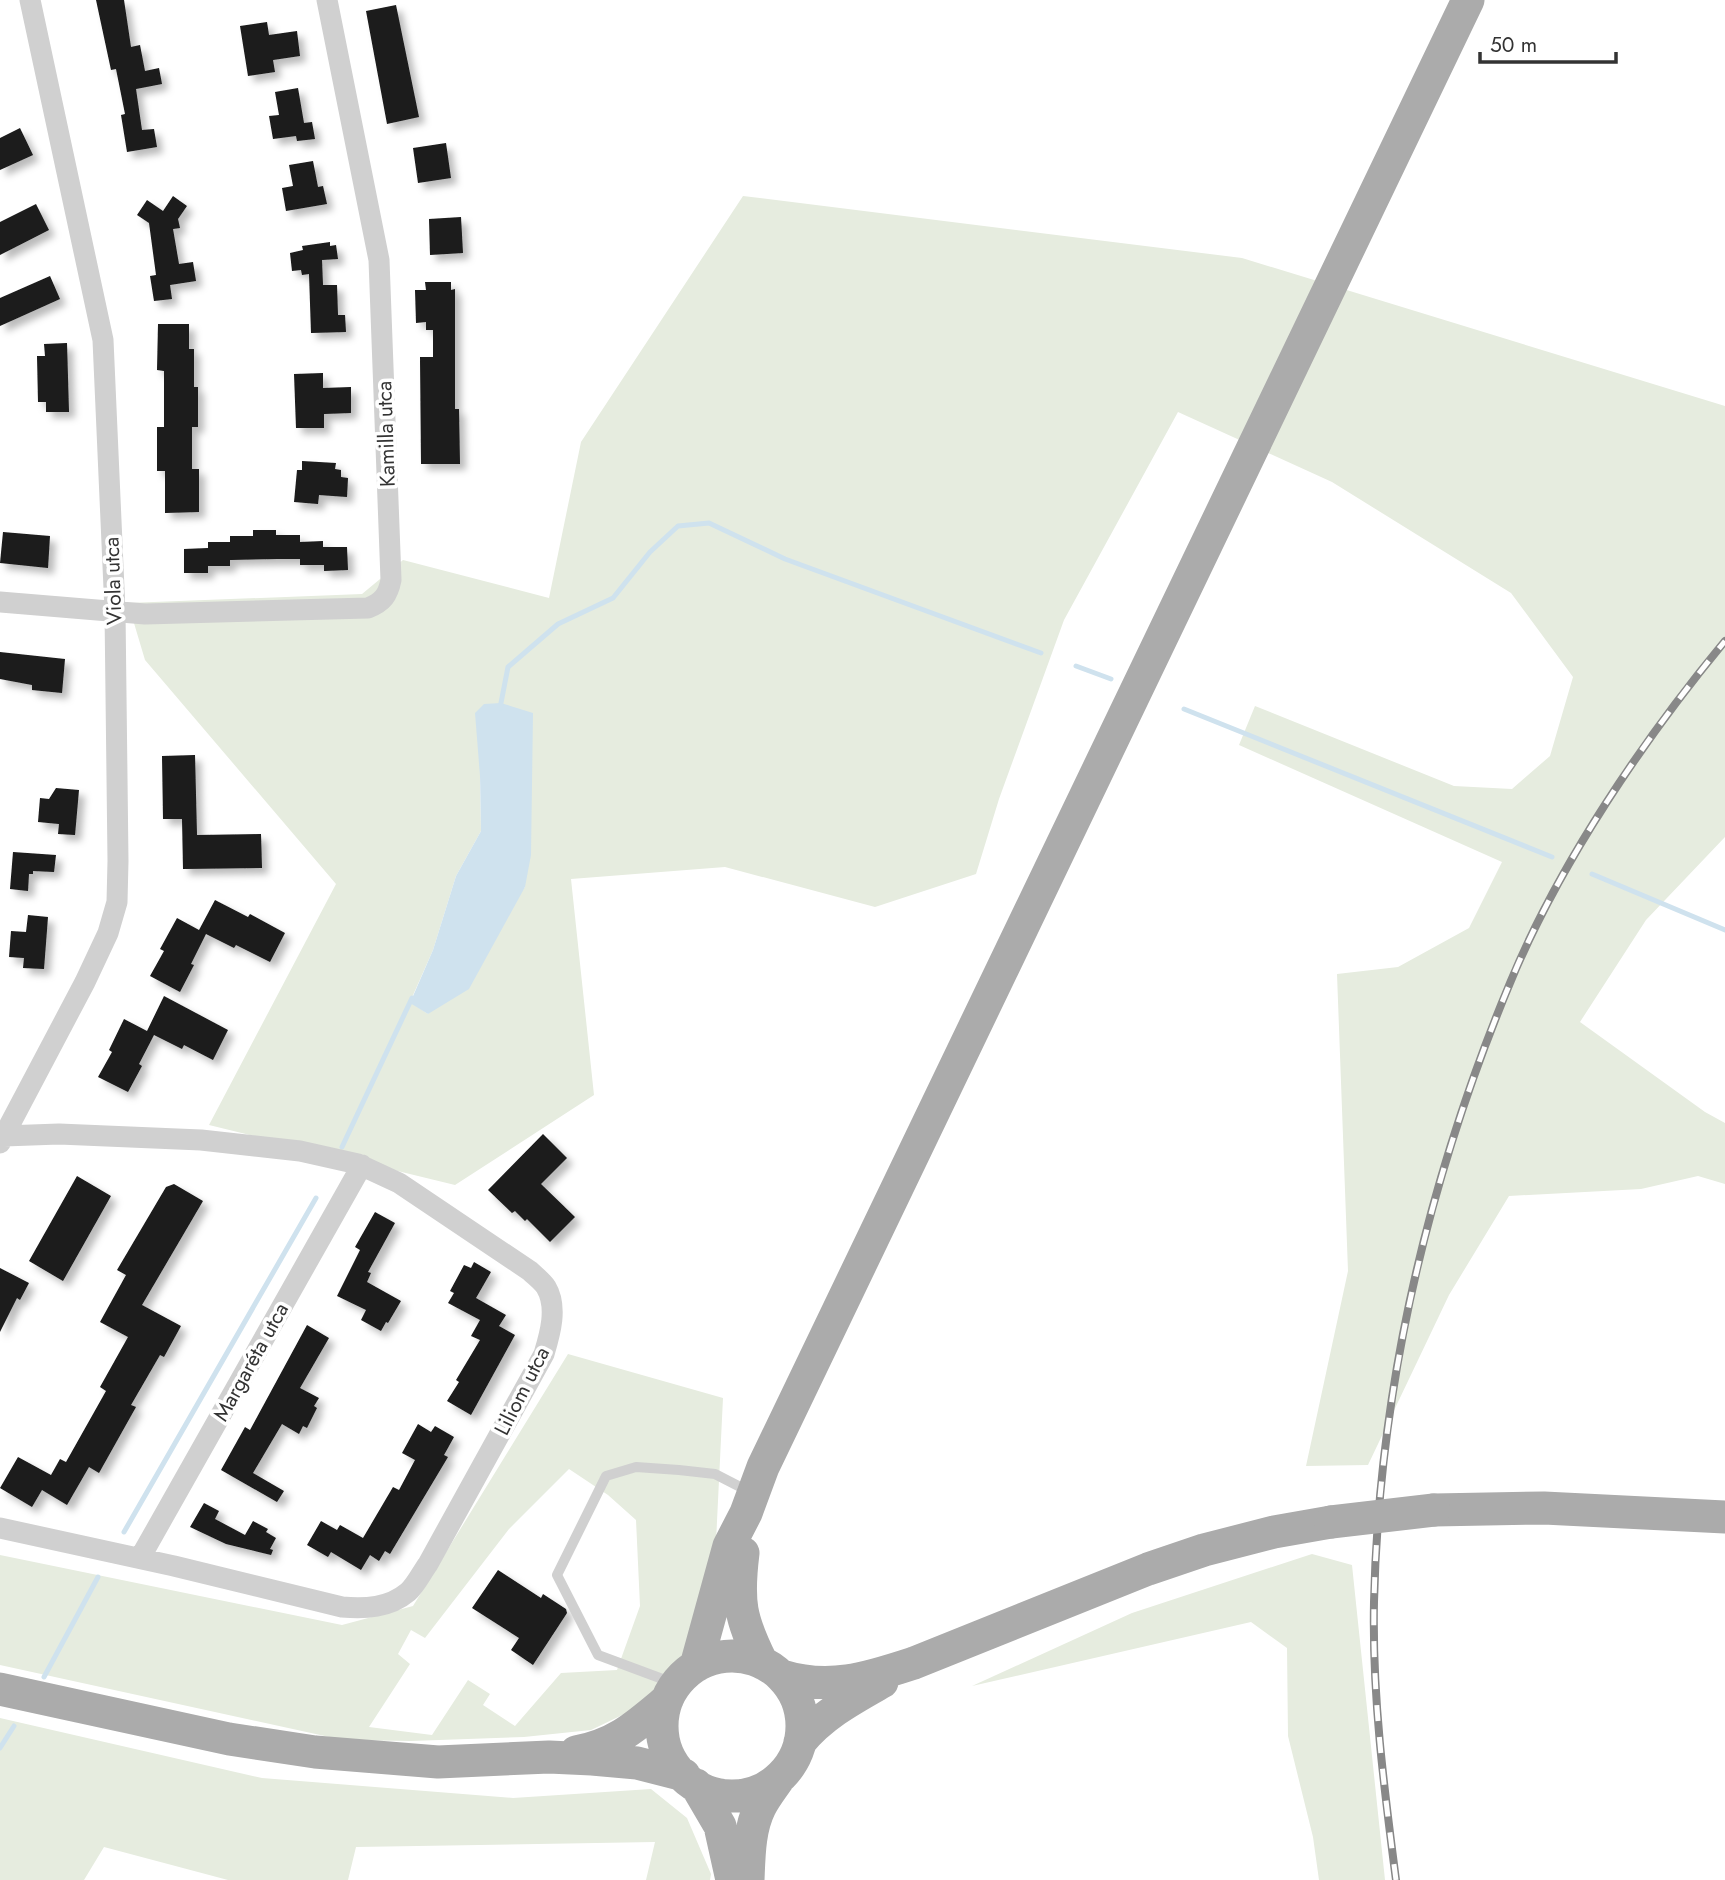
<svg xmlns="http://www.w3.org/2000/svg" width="1725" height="1880" font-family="Jost,sans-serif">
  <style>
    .green { fill: #e6ecdf; fill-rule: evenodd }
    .water { fill: #cfe2ee }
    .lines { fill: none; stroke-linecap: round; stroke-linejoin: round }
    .stream { stroke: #cfe2ee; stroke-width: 5 }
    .building { fill: #1a1a1a; filter: url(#shadow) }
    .lane { stroke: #d0d0d0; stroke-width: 10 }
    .street { stroke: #d0d0d0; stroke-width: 21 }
    .primary { stroke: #ababab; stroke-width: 33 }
    .rail-casing { stroke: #888; stroke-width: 8 }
    .rail { stroke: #fff; stroke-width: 5; stroke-dasharray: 16; stroke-linecap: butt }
    .primary-bridge { stroke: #ababab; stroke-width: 33 }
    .labels { text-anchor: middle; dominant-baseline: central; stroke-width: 7; stroke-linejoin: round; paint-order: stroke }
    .street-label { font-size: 21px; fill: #333; stroke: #fff }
  </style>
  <defs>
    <filter id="shadow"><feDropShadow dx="6" dy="6" stdDeviation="3.5" flood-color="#0004"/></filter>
  </defs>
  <rect width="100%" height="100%" fill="#fff"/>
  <!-- green -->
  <path class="green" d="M743,196L1242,258L1725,406V837L1646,920L1580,1022L1705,1112L1725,1123V1184L1698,1176L1641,1189L1509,1196L1449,1295L1368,1465L1306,1466L1348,1271L1337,974L1398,967L1469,928L1502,862L1239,745L1255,706L1454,786L1512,789L1550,756L1573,677L1511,593L1332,482L1178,412L1064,620L999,799L976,874L875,907L725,867L571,879L594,1095L455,1185L209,1125L336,884L145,660L128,603L362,594L403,560L549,598L581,442ZM480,776L525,887L428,1014L410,1002L433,950L456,876L481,831Z
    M568,1354L723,1398L716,1542L685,1659L641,1706L591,1730L524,1737L411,1741L343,1740L0,1665V1555L342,1625L413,1606ZM569,1469L608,1495L636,1520L640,1606L617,1670L561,1673L515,1726L483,1705L490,1694L468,1680L432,1735L369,1727L410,1664L398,1654L411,1630L425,1638L509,1529Z
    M1312,1554L1352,1565L1385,1880H1319L1313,1837L1288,1736L1287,1648L1251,1622L972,1686L1132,1613Z
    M0,1718L262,1778L513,1798L651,1789L687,1818L711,1874L710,1880H646L655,1842L356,1847L348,1880H228L104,1847L84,1880H0Z"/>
  <!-- water -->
  <path class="water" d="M501,703L533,713L531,855L525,887L469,989L428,1014L410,1003L433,950L456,876L481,831L480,776L475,713L484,704Z"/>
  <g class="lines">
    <!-- stream -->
    <path class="stream" d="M1076,666L1111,679
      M500,708L508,667L558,624L613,598L650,552L678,526L709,523L785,559L1041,653
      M1184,709L1552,857
      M1592,874L1725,930
      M342,1147L412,998
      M124,1532L316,1198
      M44,1677L98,1577
      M0,1748L14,1726"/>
  </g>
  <!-- building -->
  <path class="building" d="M96,0H124L131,47L140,45L145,71L159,68L162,84L136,89L142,130L154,129L157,147L127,152L121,115L125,114L116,69L111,70Z
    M396,5L419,117L387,124L366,11Z
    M267,22L269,35L297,31L300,56L273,60L275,72L248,76L240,26Z
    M298,88L304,123L312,122L315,139L297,141L296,136L273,139L269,116L279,115L275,92Z
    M20,128L33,155L0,170V138Z
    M446,143L451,178L418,183L413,148Z
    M313,161L318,187L323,186L327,204L286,211L282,188L293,186L289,165Z
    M173,196L187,206L178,219L180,228L173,229L179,264L193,262L196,281L170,285L172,299L154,301L150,276L156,275L149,223L137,215L147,200L163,211Z
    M36,204L49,230L0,255V222Z
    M461,217L463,253L430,255L429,219Z
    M330,242V246L336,245L338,259L322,260L323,285H337L338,315H345L346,332L311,333L309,274L302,275L301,270L292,271L290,253L303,250L302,246Z
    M50,276L60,299L0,326V298Z
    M425,282H451V290L455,289V409H459L460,464H421L420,357H433V330H426V322L416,323L415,290H426Z
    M158,324H189V349H194V387H198V427H192V469H199V512L165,513V471H157V427H164V371L157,370Z
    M67,343L69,412H46V402H38L37,356H45L44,344Z
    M323,373V388L351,387V413L324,414V428H296L294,374Z
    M302,461L336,463L335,469L341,470V477L348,478L347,497L319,495L318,504L294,502L297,470H302Z
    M253,530H276V535H300V542L323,541V547H347L348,570L324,571V565H300V559H277L230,560V566H208V573H184V549L208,548V542H230V536H253Z
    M3,532L50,536L48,568L0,563Z
    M0,652L65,659L62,693L32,690V685L0,679Z
    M195,755L197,835L261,834L262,868L183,869L182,819H163L162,756Z
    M56,788L79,790L75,835L58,834L59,824L38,822L40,798L49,799Z
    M13,852L56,855L54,872L33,871V874H29L28,891L10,889Z
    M215,900L248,917L250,914L285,933L270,962L236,945L234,948L206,934L191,964L194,965L180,992L150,976L164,951L160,949L177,918L199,930Z
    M28,915L48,917L44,969L23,968L24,958L9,957L11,931L26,932Z
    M164,996L228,1030L213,1060L184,1045L182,1049L154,1035L139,1064L142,1066L128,1092L98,1077L112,1052L109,1050L124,1019L147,1031Z
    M543,1134L567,1158L541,1184L575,1217L550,1242L527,1219L525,1221L515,1211L512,1213L488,1190Z
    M77,1176L111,1196L63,1281L29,1261Z
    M174,1184L203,1201L142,1305L181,1326L164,1357L160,1355L131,1405L136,1407L99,1473L89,1467L67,1505L42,1490L32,1507L0,1488L18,1457L51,1475L60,1459L66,1462L106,1391L100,1387L128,1337L100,1322L126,1275L117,1270L166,1187Z
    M375,1212L395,1223L368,1272L371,1273L367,1282L401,1301L388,1323L386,1322L381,1331L361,1320L366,1310L337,1296L360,1250L355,1247Z
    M474,1262L491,1272L476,1298L506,1315L499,1326L515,1335L471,1415L447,1401L459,1382L456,1380L480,1340L471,1336L480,1320L448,1303L454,1293L450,1291L464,1265L471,1268Z
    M0,1268L29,1283L20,1300L17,1298L0,1332Z
    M307,1325L329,1338L300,1388L319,1398L314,1406L317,1408L307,1428L303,1426L299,1434L282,1424L253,1473L284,1491L277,1502L221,1470L245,1427L250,1430Z
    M418,1424L431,1432L435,1426L454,1437L444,1455L448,1457L390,1554L385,1551L379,1561L370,1555L361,1570L331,1552L328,1557L307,1545L321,1521L337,1530L340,1525L363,1538L393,1487L399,1490L415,1460L402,1453Z
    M204,1503L219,1511L215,1519L245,1535L253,1521L268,1529L266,1532L276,1538L270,1549L273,1550L271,1555L226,1544L190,1527Z
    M498,1570L541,1598L543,1594L566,1609L567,1613L533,1665L511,1650L519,1638L472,1608Z"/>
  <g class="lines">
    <!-- lane -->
    <path class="lane" d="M676,1684L598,1655L557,1575L606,1476L636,1467L679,1470L715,1474L750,1492"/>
    <!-- street -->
    <path class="street" d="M0,602L145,614L368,608C383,602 388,595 391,580L379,260L327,0
      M0,1143L85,982L108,933L117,902L118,861L115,611L103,340L30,0
      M0,1528L174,1566L342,1607C365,1609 389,1608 408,1592C416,1585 422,1572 428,1564L544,1354C550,1334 558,1307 546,1287C542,1281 535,1276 530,1271L399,1183L358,1164L300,1151L201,1140L59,1134L4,1136
      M140,1558L362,1165"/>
    <!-- primary -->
    <path class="primary" d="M1434,1510L1544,1508L1725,1517
      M743,1553C737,1602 740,1619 762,1663
      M662 1726a70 70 0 1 1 140 0a70 70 0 1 1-140 0Z
      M696,1666L729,1546L746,1513L763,1467L1468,0
      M782,1676C830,1691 868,1678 914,1663L1148,1569L1204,1550L1274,1532L1331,1522
      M0,1689L229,1739L315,1752L438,1762L549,1757L592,1759L637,1763L684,1775
      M800,1742C822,1715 852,1699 882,1682
      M576,1752C617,1744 636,1726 667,1700
      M696,1785L720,1826L732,1880
      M748,1880C749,1856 749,1829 760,1807C765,1797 773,1787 779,1778"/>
    <defs>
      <path id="rail" d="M1396,1880C1384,1788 1372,1695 1374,1602C1379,1389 1428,1180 1510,983C1559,864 1643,740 1725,641"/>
    </defs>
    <!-- rail casing -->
    <use href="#rail" class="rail-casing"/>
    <!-- rail -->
    <use href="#rail" class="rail"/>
    <!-- primary-bridge -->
    <path class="primary-bridge" d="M1331,1522L1434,1510"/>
  </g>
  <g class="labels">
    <!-- street labels -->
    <g class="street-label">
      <text transform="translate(386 434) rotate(-92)">Kamilla utca</text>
      <text transform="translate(113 581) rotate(-92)">Viola utca</text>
      <text transform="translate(251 1362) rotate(-61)">Margaréta utca</text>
      <text transform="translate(522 1391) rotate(-63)">Liliom utca</text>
    </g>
  </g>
  <!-- scale -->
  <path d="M1480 52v10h136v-10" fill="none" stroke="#333333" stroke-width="3.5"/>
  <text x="1490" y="52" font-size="21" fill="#333333" stroke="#ffffff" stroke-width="5" paint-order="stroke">50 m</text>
</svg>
